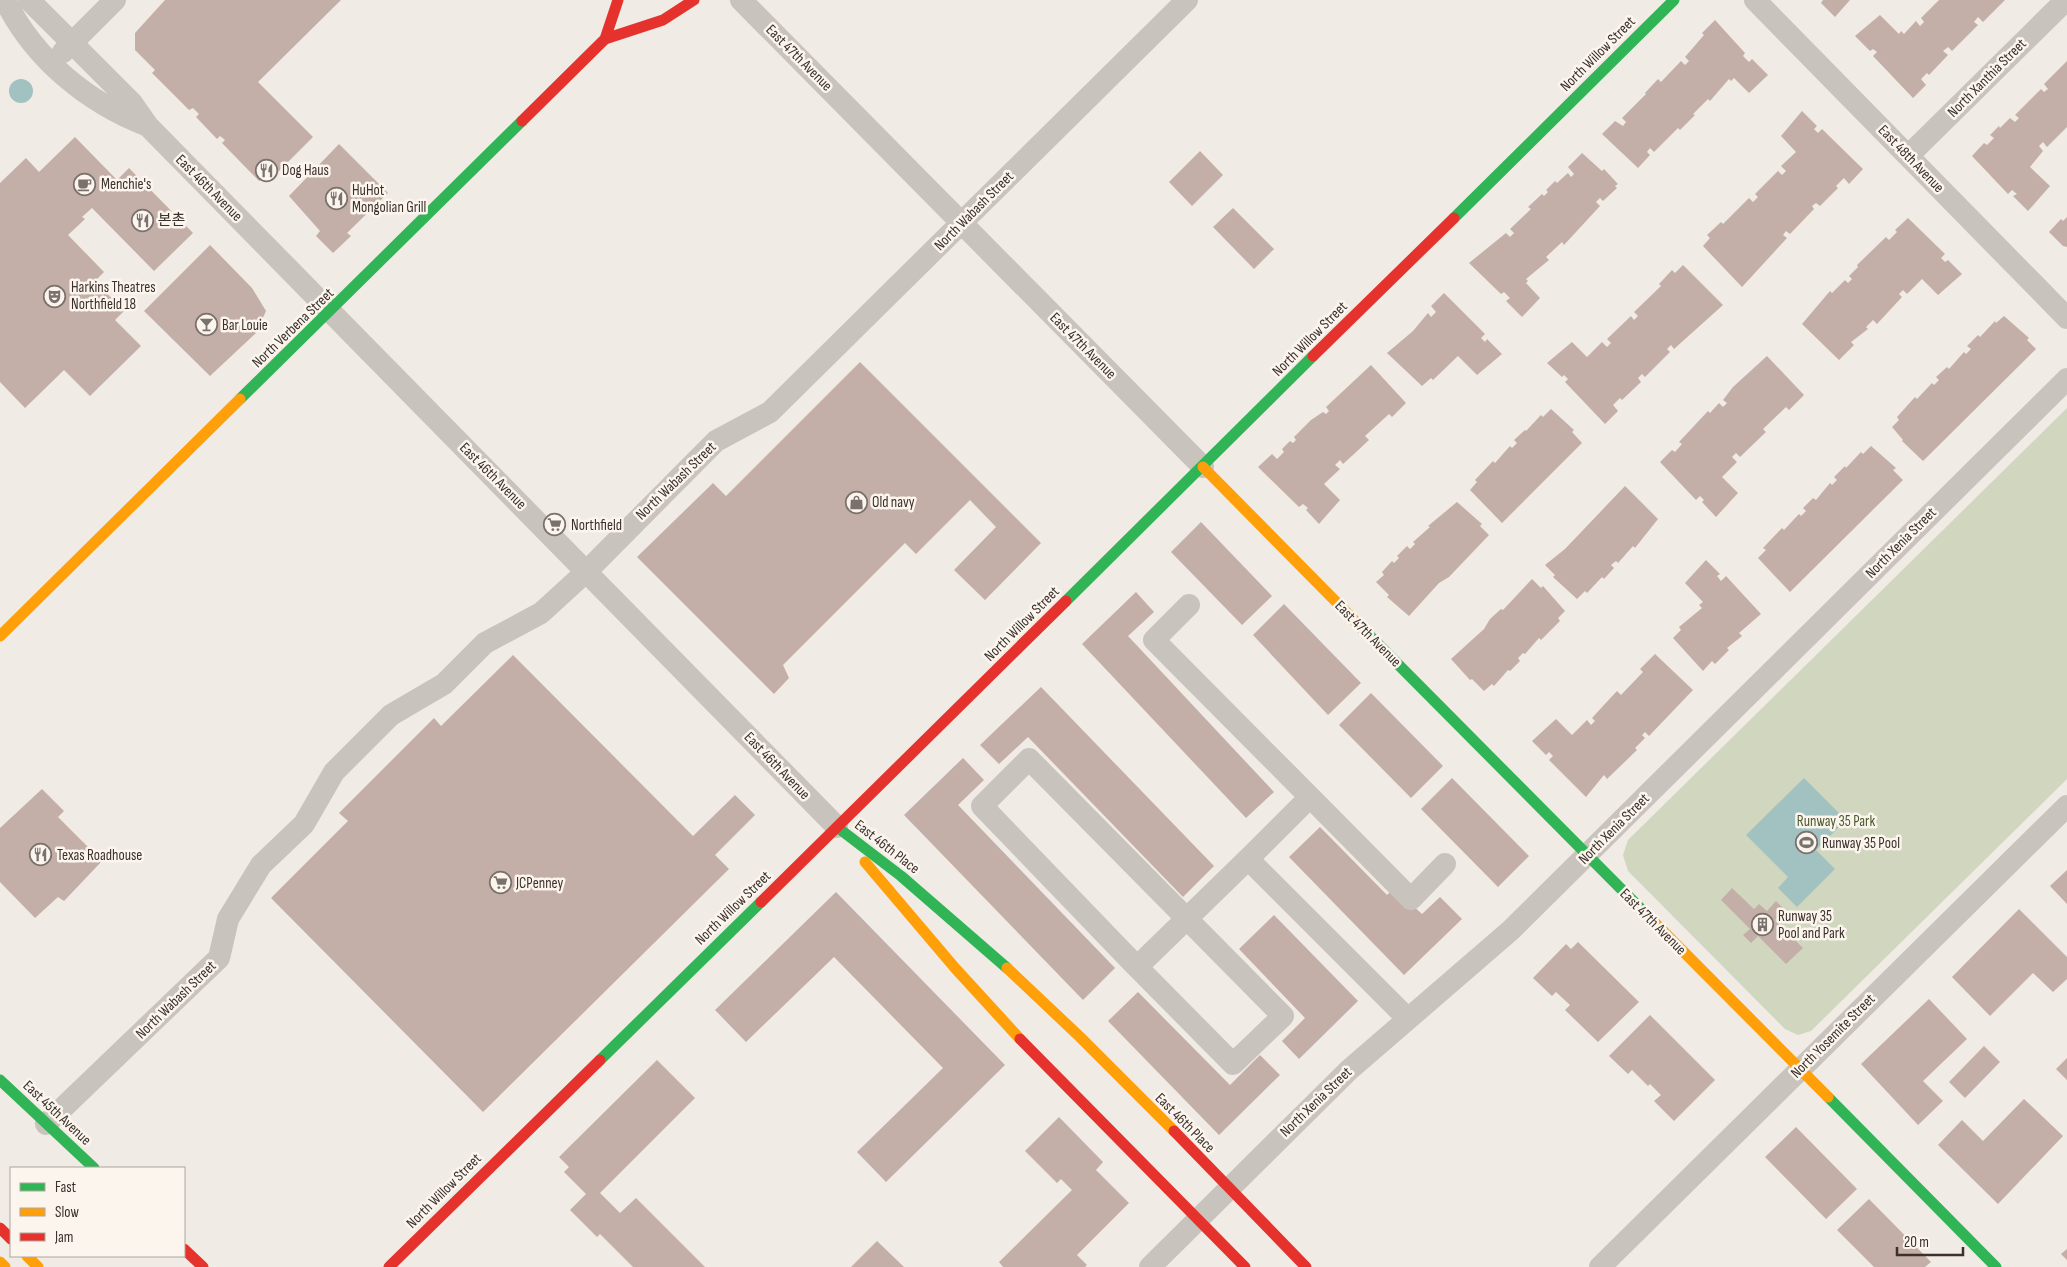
<svg xmlns="http://www.w3.org/2000/svg" width="2067" height="1267" font-family="'Sofia Sans Condensed','Noto Sans KR',sans-serif">
  <style>
    .green { fill: #d1d6bf }
    .water { fill: #a1c2c1 }
    .building { fill: #c3afa7 }
    .lines { fill: none; stroke-linecap: round; stroke-linejoin: round }
    .street { stroke: #c9c3be; stroke-width: 22 }
    .fast { stroke: #30b455; stroke-width: 11 }
    .slow { stroke: #ff9f0a; stroke-width: 11 }
    .jam { stroke: #e5322d; stroke-width: 11 }
    .labels { text-anchor: middle; dominant-baseline: central; stroke-width: 5; stroke-linejoin: round; paint-order: stroke }
    .street-label { font-size: 15px; fill: #3b302b; stroke: #fbf5ee }
    .poi-label { font-size: 15px; fill: #3b302b; stroke: #fbf5ee; text-anchor: start }
    .park-label { font-size: 15px; fill: #4a5a2e; stroke: #fbf5ee }
  </style>
  <rect width="100%" height="100%" fill="#f0ebe5"/>
  <!-- green -->
  <path class="green" d="M2067,408V779L1811,1031L1798,1035L1785,1029L1628,871L1623,855L1628,840Z"/>
  <!-- water -->
  <path class="water" d="M9 91a12 12 0 1 1 24 0a12 12 0 1 1-24 0Z
    M1804,778L1846,820L1816,850L1835,869L1797,907L1778,888L1788,877L1746,835Z"/>
  <!-- building -->
  <path class="building" d="M165,0H341L258,82L313,137L270,180L262,178L259,181L222,143L225,140L220,136L217,139L196,117L199,114L193,108L189,110L152,73L155,70L135,50V33Z
    M1823,0H1850L1835,17L1821,3Z
    M1939,0H2005L1983,22L1978,17L1974,22L1978,25L1952,51L1948,47L1943,51L1948,55L1929,75L1927,73L1921,79L1926,85L1913,98L1873,56L1877,52L1873,49L1870,51L1855,36L1880,15L1899,34L1901,31L1904,34L1916,21L1920,26L1924,22L1921,18Z
    M1715,20L1745,53L1743,56L1749,62L1752,59L1768,75L1749,93L1734,78L1731,81L1729,79L1710,101L1708,99L1693,114L1695,115L1680,130L1678,128L1654,152L1650,148L1647,152L1650,155L1638,168L1602,134L1615,121L1623,126L1626,122L1622,118L1646,94L1645,93L1658,79L1661,82L1681,61L1685,65L1689,61L1685,57L1704,35L1702,33Z
    M2067,61V127L2047,147L2043,142L2039,146L2043,151L2030,167L2050,186L2028,211L2013,196L2017,194L2012,190L2008,194L1972,156L1984,143L1987,145L1994,138L1990,135L1999,126L2000,128L2010,118L2015,122L2019,118L2015,115L2041,89L2044,92L2048,89L2044,84Z
    M1802,111L1817,126L1814,129L1818,133L1822,129L1863,169L1849,184L1844,178L1836,186L1838,188L1820,206L1816,203L1812,206L1814,209L1790,234L1786,231L1783,235L1787,238L1742,287L1703,246L1710,238L1707,235L1721,222L1723,224L1749,198L1753,202L1758,197L1755,194L1778,171L1782,175L1786,171L1781,166L1796,152L1781,136Z
    M75,137L117,180L129,168L193,233L154,271L92,208L82,217L85,219L68,235L104,272L95,281L124,311L115,320L141,346L90,396L64,370L25,408L0,382V183L26,158L39,172Z
    M339,144L388,193L347,233L351,236L333,253L316,236L320,231L289,196Z
    M1200,151L1223,175L1192,206L1169,182Z
    M1582,153L1602,171L1604,169L1618,184L1615,186L1617,188L1603,201L1600,198L1596,202L1600,206L1564,245L1562,242L1546,257L1549,260L1526,279L1528,281L1526,283L1540,298L1522,317L1506,301L1510,298L1504,292L1501,294L1469,263L1506,233L1510,237L1514,233L1510,229L1531,209L1528,207L1542,194L1544,196L1548,192L1546,190L1555,181L1557,183L1568,173L1571,177L1574,174L1568,167Z
    M1233,208L1274,249L1254,269L1213,227Z
    M2067,217V247L2063,246L2049,232L2061,219L2063,221Z
    M1908,218L1945,254L1941,258L1945,262L1948,260L1962,274L1938,295L1922,279L1907,294L1903,290L1899,294L1902,297L1877,324L1873,320L1866,327L1868,329L1851,342L1854,345L1839,360L1802,324L1830,291L1832,293L1845,280L1848,283L1852,279L1849,276L1858,267L1857,265L1886,237L1889,240L1897,232L1895,230Z
    M210,245L252,288L266,311L256,333L210,376L144,311Z
    M1683,265L1723,305L1674,349L1671,345L1667,349L1670,352L1645,377L1642,374L1638,378L1641,382L1622,400L1620,398L1613,405L1618,411L1605,424L1565,382L1568,379L1564,375L1562,377L1547,363L1572,342L1587,357L1602,342L1607,347L1611,343L1607,339L1631,316L1634,320L1638,316L1634,312L1661,286L1659,284L1672,270L1675,273Z
    M1444,293L1485,334L1481,338L1485,342L1487,339L1502,354L1477,375L1458,356L1433,380L1431,378L1422,386L1387,353L1413,331L1428,313L1431,317L1436,312L1431,306Z
    M2004,316L2029,338L2027,340L2036,349L1923,461L1902,441L1903,440L1892,427L1899,420L1897,417L1915,397L1917,399L1932,383L1934,385L1939,380L1936,377L1947,367L1949,369L1964,352L1966,354L1971,349L1967,346L1978,335L1980,337L1995,321L1996,323Z
    M1767,356L1804,395L1789,410L1786,407L1763,429L1766,432L1740,457L1736,453L1732,457L1737,462L1722,477L1738,493L1716,517L1702,502L1704,500L1700,496L1696,500L1660,462L1672,450L1675,452L1682,444L1679,442L1708,411L1710,413L1719,403L1723,407L1727,403L1723,400L1733,387Z
    M860,362L1041,543L985,600L954,570L996,527L970,500L916,554L905,543L783,665L789,678L774,694L637,557L713,483L726,496Z
    M1371,365L1406,403L1392,417L1389,414L1365,436L1369,440L1354,454L1343,464L1340,460L1335,465L1340,469L1324,484L1340,500L1319,524L1306,510L1308,508L1303,504L1299,507L1258,467L1272,454L1277,459L1284,452L1282,449L1290,441L1293,443L1296,440L1294,437L1311,420L1323,412L1326,414L1329,411L1326,407Z
    M1551,409L1574,430L1572,432L1582,443L1502,523L1470,490L1477,482L1475,480L1493,461L1495,463L1510,446L1512,448L1517,443L1514,440L1525,430L1526,431L1541,415L1543,417Z
    M1871,446L1896,468L1893,470L1903,480L1790,592L1758,558L1766,550L1763,548L1782,528L1784,530L1799,514L1801,516L1806,511L1803,508L1813,498L1816,500L1830,483L1832,485L1837,480L1834,477L1845,466L1846,468L1861,452L1863,454Z
    M1625,486L1658,519L1635,548L1633,546L1618,563L1616,561L1611,565L1614,568L1604,579L1602,577L1587,593L1585,591L1577,599L1553,577L1555,575L1545,565L1565,549Z
    M1457,502L1482,524L1480,526L1489,535L1449,577L1439,583L1409,616L1387,597L1389,595L1376,582L1384,575L1382,572L1392,561L1394,563L1399,558L1397,556L1407,546L1410,549L1415,544L1413,542L1430,527L1428,526Z
    M1201,522L1272,596L1242,625L1171,552Z
    M1706,560L1720,574L1717,576L1721,581L1726,576L1761,614L1739,633L1742,636L1727,648L1729,650L1715,664L1712,661L1703,671L1673,638L1681,630L1679,627L1702,608L1699,605L1703,602L1685,583Z
    M1532,579L1541,588L1543,586L1565,611L1558,618L1560,621L1541,640L1539,638L1525,654L1523,653L1518,658L1520,661L1510,671L1508,670L1494,686L1492,684L1484,691L1472,679L1470,680L1451,659L1484,629L1490,619L1501,609L1503,610Z
    M1136,592L1154,612L1128,636L1274,792L1246,818L1082,644Z
    M1284,604L1361,683L1328,715L1253,635Z
    M1655,654L1693,690L1649,736L1645,732L1642,735L1645,738L1635,748L1637,750L1607,779L1604,775L1586,797L1549,760L1553,756L1549,752L1546,755L1532,741L1556,719L1572,735L1587,720L1591,725L1595,721L1592,718L1603,706L1617,691L1621,695L1643,672L1640,669Z
    M513,655L693,836L735,795L755,815L715,855L729,869L483,1112L271,898L348,821L339,813L434,718L441,726Z
    M1041,687L1214,866L1183,897L1028,737L999,764L980,745Z
    M1371,693L1443,766L1411,798L1339,725Z
    M963,758L984,780L958,805L1115,968L1083,1000L904,815Z
    M1452,778L1529,856L1498,887L1421,809Z
    M42,789L64,811L58,817L102,861L64,901L58,897L35,918L0,882V828Z
    M1320,827L1387,895L1391,891L1411,904L1422,914L1440,897L1462,919L1404,975L1289,857Z
    M2067,870V904L2050,886Z
    M1732,888L1754,909L1759,904L1767,911L1776,901L1785,910L1775,920L1803,948L1786,964L1758,936L1751,943L1743,935L1750,929L1721,900Z
    M836,892L1005,1065L886,1182L857,1152L943,1068L834,957L746,1042L715,1010Z
    M2019,909L2067,957V979L2053,992L2033,973L1990,1016L1952,977Z
    M1274,915L1358,1001L1299,1059L1282,1041L1305,1018L1239,949Z
    M1578,942L1639,1002L1598,1042L1565,1010L1570,1005L1556,992L1552,996L1533,978L1566,944L1571,949Z
    M1138,992L1230,1085L1260,1055L1280,1075L1219,1135L1108,1021Z
    M1929,999L1967,1039L1923,1081L1943,1101L1918,1125L1861,1064Z
    M1650,1015L1715,1080L1674,1121L1654,1101L1661,1095L1650,1084L1648,1086L1632,1070L1628,1074L1609,1056Z
    M1984,1046L2000,1062L1965,1098L1949,1082Z
    M2067,1058V1080L2056,1069Z
    M657,1060L695,1098L600,1193L620,1213L636,1198L705,1267H633L600,1234L597,1237L570,1210L586,1194L564,1172L569,1167L559,1157Z
    M2024,1099L2063,1136L1998,1204L1938,1145L1962,1120L1983,1141Z
    M1059,1117L1103,1162L1096,1170L1129,1203L1077,1255L1087,1265L1085,1267H1003L999,1262L1072,1190L1061,1179L1057,1183L1025,1151Z
    M1796,1127L1857,1189L1826,1219L1765,1157Z
    M1869,1199L1931,1262L1925,1267H1874L1837,1230Z
    M877,1241L904,1267H851Z
    M2067,1249V1260L2061,1254Z"/>
  <g class="lines">
    <!-- street -->
    <path class="street" d="M5,0C34,59 88,103 148,126
      M29,0L132,103L148,126L837,827
      M741,0L1203,467
      M1755,0L2067,318
      M63,52L115,0
      M1908,156L2066,0
      M1189,605L1154,640L1310,797
      M1248,859L1310,797L1411,899L1445,864
      M1137,967L982,806L1029,759L1283,1016L1233,1064L1137,967L1248,859L1408,1019
      M46,1124L219,958L228,919L261,865L304,824L334,772L391,715L444,684L485,643L541,613L587,571L716,441L770,412L1187,0
      M1150,1267L1349,1070L1511,930L2067,379
      M1600,1267L2067,806"/>
    <!-- fast -->
    <path class="fast" d="M1454,218L1674,0
      M240,399L522,121
      M1066,601L1313,356
      M1362,628L1645,913
      M837,827L901,876L1007,968
      M600,1060L761,902
      M0,1080L94,1168
      M1828,1097L1996,1267"/>
    <!-- slow -->
    <path class="slow" d="M1203,467L1362,628
      M0,636L240,399
      M865,862L955,968L1020,1039
      M1645,913L1828,1097
      M1007,968L1080,1037L1174,1131
      M27,1256L38,1267
      M0,1262L5,1267"/>
    <!-- jam -->
    <path class="jam" d="M605,39L663,20L694,0
      M522,121L605,39L618,0
      M1313,356L1454,218
      M761,902L1066,601
      M1020,1039L1245,1267
      M1174,1131L1306,1267
      M0,1228L11,1239
      M184,1249L203,1267
      M389,1267L600,1060"/>
  </g>
  <!-- icons -->
  <defs>
    <symbol id="restaurant-ring" viewBox="-11 -11 22 22"><circle r="9.5" fill="#fbf5ee" stroke="#7a716c" stroke-width="1.5"/><path d="M-5-6h1v4h1v-4h1v4h1v-4h1v5L-1.5 .5V6h-2V.5L-5-1ZM5-6V6H3V1.5H1.5Q1.5-4 5-6Z" fill="#7a716c"/></symbol>
    <symbol id="cafe-ring" viewBox="-11 -11 22 22"><circle r="9.5" fill="#fbf5ee" stroke="#7a716c" stroke-width="1.5"/><path d="M-5.5-4.5H6V0H3Q3 3.5 0 3.5H-2.5Q-5.5 3.5-5.5 0ZM3-3.2v2h1.7v-2ZM-6 4.5H4V6H-6Z" fill="#7a716c"/></symbol>
    <symbol id="theatre-ring" viewBox="-11 -11 22 22"><circle r="9.5" fill="#fbf5ee" stroke="#7a716c" stroke-width="1.5"/><path d="M-5-5.5Q0-4 5-5.5V0Q5 5 0 6Q-5 5-5 0ZM-3.3-2.5H-1v1.5H-3.3ZM1-2.5H3.3v1.5H1ZM-2.8 1Q0 5.5 2.8 1Z" fill="#7a716c"/></symbol>
    <symbol id="bar-ring" viewBox="-11 -11 22 22"><circle r="9.5" fill="#fbf5ee" stroke="#7a716c" stroke-width="1.5"/><path d="M-6-5H6L.8 .8V4.5H3.5V6h-7V4.5H-.8V.8Z" fill="#7a716c"/></symbol>
    <symbol id="shop-ring" viewBox="-11 -11 22 22"><circle r="9.5" fill="#fbf5ee" stroke="#7a716c" stroke-width="1.5"/><path d="M-5-2.5h2.3a2.7 3.5 0 0 1 5.4 0H5L5.5 6h-11ZM-1.5-2.5h3a1.5 2.3 0 0 0-3 0Z" fill="#7a716c"/></symbol>
    <symbol id="supermarket-ring" viewBox="-11 -11 22 22"><circle r="9.5" fill="#fbf5ee" stroke="#7a716c" stroke-width="1.5"/><path d="M-6-5.5h2.5l.6 2H6L4.5 2H-2.5L-4.4-4H-6ZM-1.5 3.2a1.3 1.3 0 1 0 .1 0ZM3 3.2a1.3 1.3 0 1 0 .1 0Z" fill="#7a716c"/></symbol>
    <symbol id="stadium-ring" viewBox="-11 -11 22 22"><circle r="9.5" fill="#fbf5ee" stroke="#7a716c" stroke-width="1.5"/><path d="M0-5a6.5 5 0 1 0 0 10a6.5 5 0 1 0 0-10ZM-3.5-1.8h7v3.6h-7Z" fill="#7a716c"/></symbol>
    <symbol id="building-ring" viewBox="-11 -11 22 22"><circle r="9.5" fill="#fbf5ee" stroke="#7a716c" stroke-width="1.5"/><path d="M-4-6H4V6H1V3H-1V6H-4ZM-2.5-4.3h1.7v1.8h-1.7ZM.8-4.3h1.7v1.8H.8ZM-2.5-1h1.7V.8h-1.7ZM.8-1h1.7V.8H.8Z" fill="#7a716c"/></symbol>
  </defs>
  <g fill-rule="evenodd">
    <use href="#restaurant-ring" x="254" y="158" width="25" height="25"/>
    <use href="#cafe-ring" x="72" y="172" width="25" height="25"/>
    <use href="#restaurant-ring" x="324" y="186" width="25" height="25"/>
    <use href="#restaurant-ring" x="130" y="208" width="25" height="25"/>
    <use href="#theatre-ring" x="42" y="284" width="25" height="25"/>
    <use href="#bar-ring" x="194" y="312" width="25" height="25"/>
    <use href="#shop-ring" x="844" y="490" width="25" height="25"/>
    <use href="#supermarket-ring" x="542" y="512" width="25" height="25"/>
    <use href="#stadium-ring" x="1794" y="830" width="25" height="25"/>
    <use href="#restaurant-ring" x="28" y="842" width="25" height="25"/>
    <use href="#supermarket-ring" x="488" y="870" width="25" height="25"/>
    <use href="#building-ring" x="1750" y="912" width="25" height="25"/>
  </g>
  <g class="labels">
    <!-- street labels -->
    <g class="street-label">
      <text transform="translate(1598 54) rotate(-45)">North Willow Street</text>
      <text transform="translate(799 58) rotate(45)">East 47th Avenue</text>
      <text transform="translate(1987 78) rotate(-45)">North Xanthia Street</text>
      <text transform="translate(1911 159) rotate(46)">East 48th Avenue</text>
      <text transform="translate(209 188) rotate(45)">East 46th Avenue</text>
      <text transform="translate(974 211) rotate(-45)">North Wabash Street</text>
      <text transform="translate(293 328) rotate(-44)">North Verbena Street</text>
      <text transform="translate(1310 339) rotate(-45)">North Willow Street</text>
      <text transform="translate(1083 346) rotate(45)">East 47th Avenue</text>
      <text transform="translate(493 476) rotate(45)">East 46th Avenue</text>
      <text transform="translate(676 481) rotate(-44)">North Wabash Street</text>
      <text transform="translate(1901 543) rotate(-45)">North Xenia Street</text>
      <text transform="translate(1022 624) rotate(-45)">North Willow Street</text>
      <text transform="translate(1368 634) rotate(45)">East 47th Avenue</text>
      <text transform="translate(777 766) rotate(46)">East 46th Avenue</text>
      <text transform="translate(1614 829) rotate(-45)">North Xenia Street</text>
      <text transform="translate(887 847) rotate(38)">East 46th Place</text>
      <text transform="translate(733 908) rotate(-44)">North Willow Street</text>
      <text transform="translate(1653 922) rotate(45)">East 47th Avenue</text>
      <text transform="translate(176 1000) rotate(-44)">North Wabash Street</text>
      <text transform="translate(1833 1036) rotate(-45)">North Yosemite Street</text>
      <text transform="translate(1316 1102) rotate(-44)">North Xenia Street</text>
      <text transform="translate(57 1113) rotate(43)">East 45th Avenue</text>
      <text transform="translate(1185 1123) rotate(45)">East 46th Place</text>
      <text transform="translate(444 1191) rotate(-45)">North Willow Street</text>
    </g>
    <!-- poi labels -->
    <g class="poi-label">
      <text x="282" y="170">Dog Haus</text>
      <text x="101" y="184">Menchie's</text>
      <text x="352" y="190">HuHot<tspan x="352" dy="17">Mongolian Grill</tspan></text>
      <text x="158" y="220">본촌</text>
      <text x="71" y="287">Harkins Theatres<tspan x="71" dy="17">Northfield 18</tspan></text>
      <text x="222" y="325">Bar Louie</text>
      <text x="872" y="502">Old navy</text>
      <text x="571" y="525">Northfield</text>
      <text x="1822" y="843">Runway 35 Pool</text>
      <text x="57" y="855">Texas Roadhouse</text>
      <text x="516" y="883">JCPenney</text>
      <text x="1778" y="916">Runway 35<tspan x="1778" dy="17">Pool and Park</tspan></text>
    </g>
    <!-- park labels -->
    <g class="park-label">
      <text x="1836" y="821">Runway 35 Park</text>
    </g>
  </g>
  <!-- legend -->
  <rect x="10" y="1167" width="175" height="90" fill="#fbf5ee" stroke="#aea6a0"/>
  <rect x="20" y="1183" width="25" height="8" fill="#30b455" stroke="#aea6a0"/>
  <text x="55" y="1192" font-size="15" fill="#3b302b">Fast</text>
  <rect x="20" y="1208" width="25" height="8" fill="#ff9f0a" stroke="#aea6a0"/>
  <text x="55" y="1217" font-size="15" fill="#3b302b">Slow</text>
  <rect x="20" y="1233" width="25" height="8" fill="#e5322d" stroke="#aea6a0"/>
  <text x="55" y="1242" font-size="15" fill="#3b302b">Jam</text>
  <!-- scale -->
  <path d="M1897 1247v8h66v-8" fill="none" stroke="#3b302b" stroke-width="2.5"/>
  <text x="1904" y="1247" font-size="15" fill="#3b302b" stroke="#fbf5ee" stroke-width="4" paint-order="stroke">20 m</text>
</svg>
